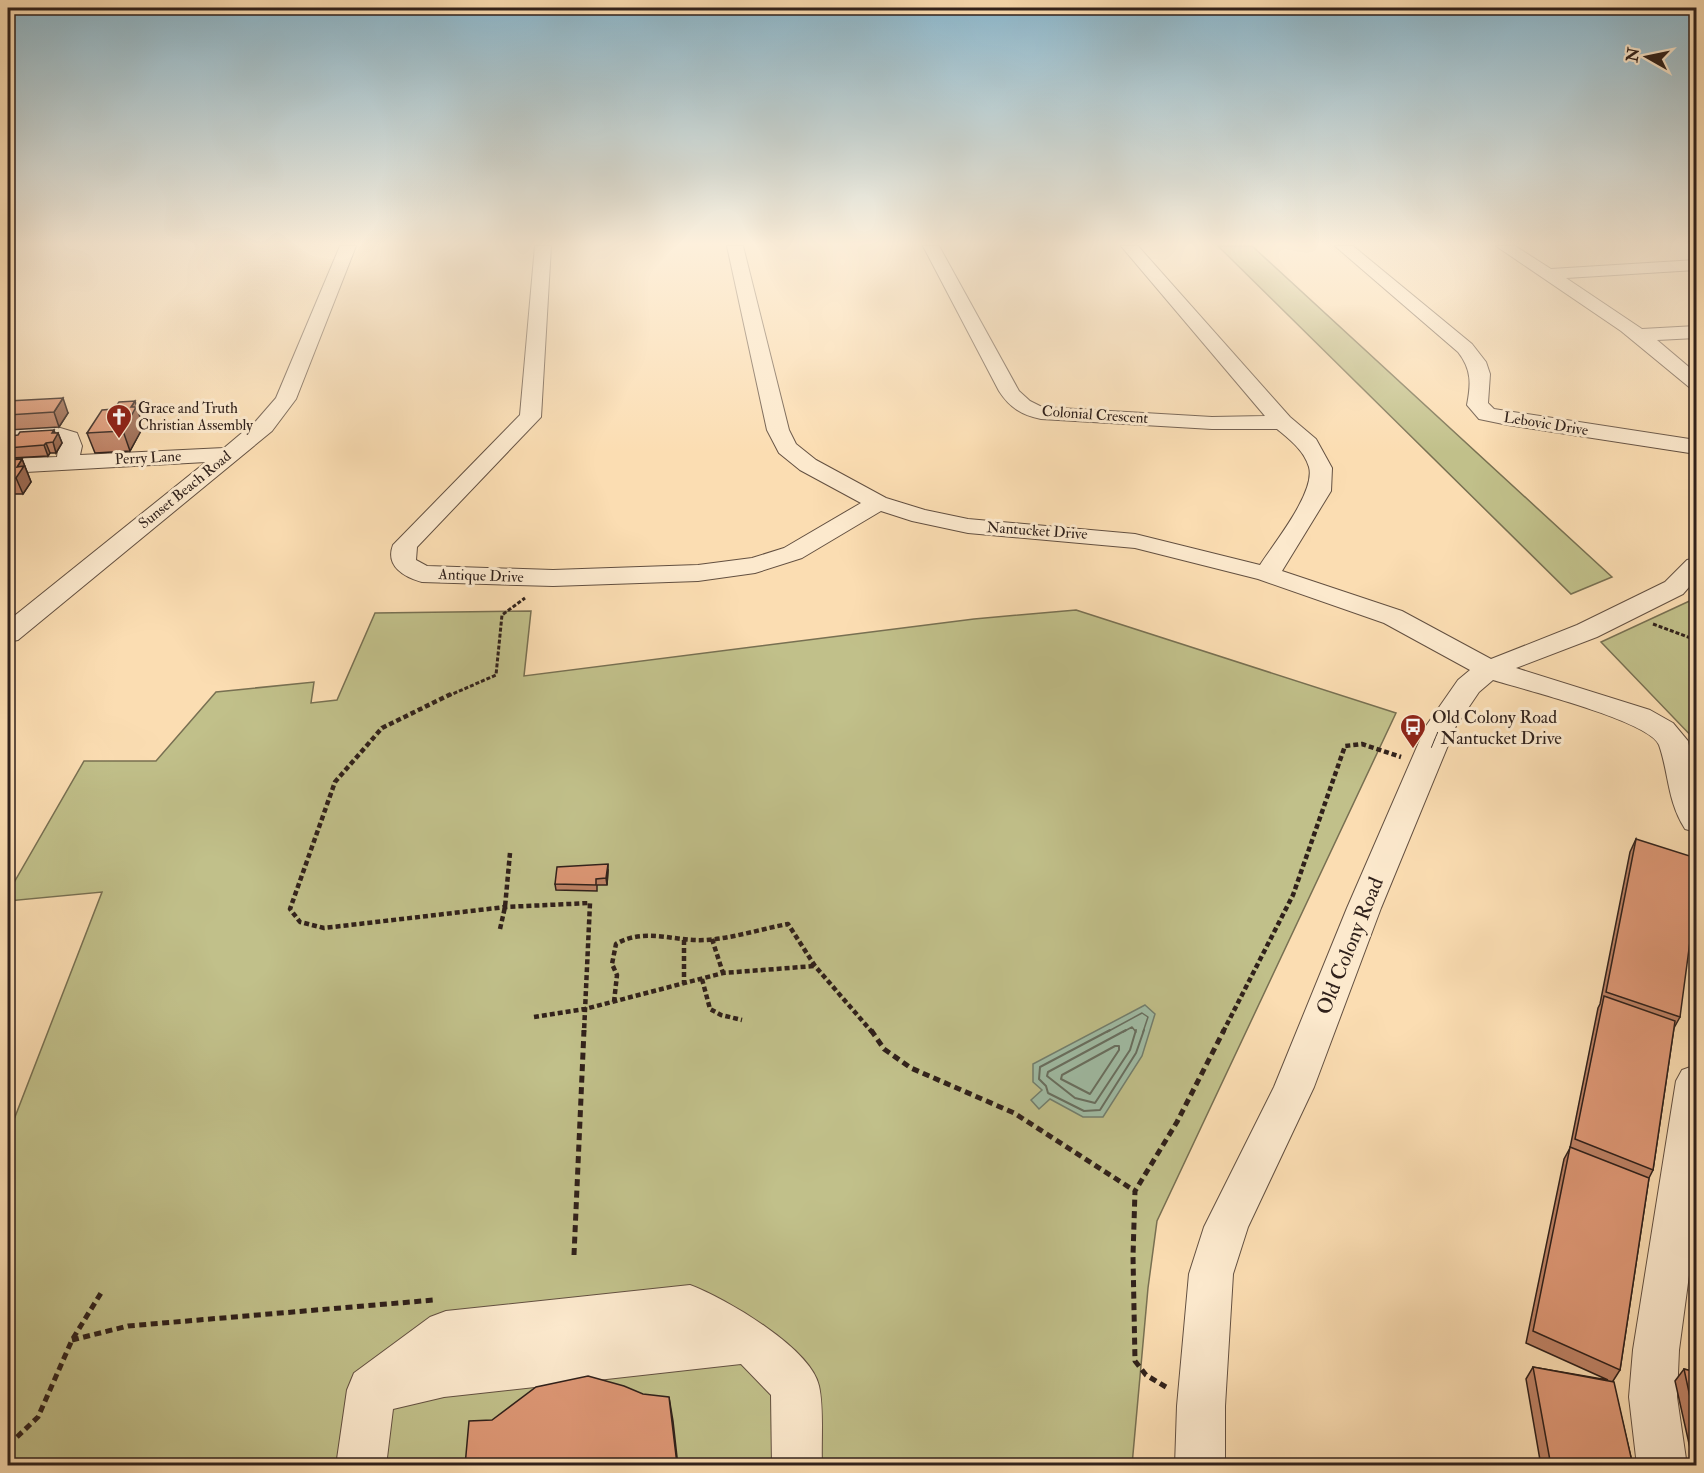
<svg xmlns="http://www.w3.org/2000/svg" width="1704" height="1473" font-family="'IM FELL Double Pica',serif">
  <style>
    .green { fill: #c1c08a; stroke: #787052; stroke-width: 1.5 }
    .water { fill: #a0bda6; stroke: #737f6e; stroke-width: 1.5 }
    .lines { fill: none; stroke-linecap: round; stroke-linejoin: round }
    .shore-far1 { stroke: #686f60; stroke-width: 1.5 }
    .shore { stroke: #686f60; stroke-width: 2 }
    .minor-casing { stroke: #635041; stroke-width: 2 }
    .path-far2 { stroke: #30211b; stroke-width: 3; stroke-dasharray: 4 2; stroke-linecap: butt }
    .path-far1 { stroke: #30211b; stroke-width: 4.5; stroke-dasharray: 5 3; stroke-linecap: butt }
    .path { stroke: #30211b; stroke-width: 5; stroke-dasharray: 7 4.5; stroke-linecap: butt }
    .minor { fill: #fce9cd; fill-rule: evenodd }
    .wall { fill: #be8265; stroke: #30211b; stroke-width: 1.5 }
    .shaded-wall { fill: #9b6a52; stroke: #30211b; stroke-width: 1.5 }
    .building { fill: #dd9775; stroke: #30211b; stroke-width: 1.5 }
    .labels { text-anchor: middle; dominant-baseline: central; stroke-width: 6; stroke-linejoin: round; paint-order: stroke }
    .far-poi-label { font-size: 15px; fill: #30211b; stroke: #fce9cd; text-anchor: start }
    .far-street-label { font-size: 15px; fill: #30211b; stroke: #fce9cd }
    .poi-label { font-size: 18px; fill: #30211b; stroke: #fce9cd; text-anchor: start }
    .near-street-label { font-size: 21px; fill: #30211b; stroke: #fce9cd }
  </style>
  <rect width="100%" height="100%" fill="#fbddb2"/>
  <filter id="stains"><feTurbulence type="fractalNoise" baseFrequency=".00333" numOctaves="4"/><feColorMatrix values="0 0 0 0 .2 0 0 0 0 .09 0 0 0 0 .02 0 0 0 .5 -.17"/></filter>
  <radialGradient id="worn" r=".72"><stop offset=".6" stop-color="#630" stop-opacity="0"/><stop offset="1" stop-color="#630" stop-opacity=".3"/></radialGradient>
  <!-- green -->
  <path class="green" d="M1218,246H1252L1612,577L1571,594Z
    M1696,598V741L1601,642Z
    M1076,610L1396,713L1157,1221L1148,1288L1132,1465H8V1135L102,892L8,901V893L84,761H156L216,692L314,682L311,703L337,700L375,613L531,611L524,676L974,619Z"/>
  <!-- water -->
  <path class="water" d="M1145,1005L1155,1014L1142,1056L1103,1117H1083L1050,1099L1039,1109L1031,1100L1042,1090L1033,1082V1064Z"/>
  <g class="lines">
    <!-- shore-far1 -->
    <path class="shore-far1" d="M1107,1032L1142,1013L1148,1017L1143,1032
      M1123,1032L1132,1027L1136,1032"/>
    <!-- shore -->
    <path class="shore" d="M1110,1030L1040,1067L1039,1079L1046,1086L1048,1093L1084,1111L1100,1110L1136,1053L1144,1030
      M1126,1030L1048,1072L1047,1076L1075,1098L1095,1103L1130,1050L1136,1030
      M1115,1046H1119V1050L1090,1094L1061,1079L1062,1075Z"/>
    <defs>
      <path id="minor" d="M340,246H356L296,399L272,431L18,640L8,642V621L206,462L8,473V459L57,457L59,442L55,441L8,442V430L57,427L77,433L82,446L80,455L224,448L256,421L276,398Z
        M535,246H551L541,417L417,547L416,560L427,566L553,570L698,565L752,558L784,548L861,503L800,470L779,453L767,430L727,246H743L789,430L796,444L816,460L886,498L925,510L968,519L1135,534L1260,565C1274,543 1316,492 1309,467C1304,450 1289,439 1277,429H1212L1041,419C1022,415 1010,408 999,391L923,246H939L1019,391L1030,401L1042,407L1212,417L1265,416L1121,246H1138L1290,417L1316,439L1332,468L1331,491L1282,571L1402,611L1491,659L1577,625L1665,582L1687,560L1696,558V579L1683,594L1597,637L1516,668L1650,710L1673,723L1688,741L1696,778V832L1685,829C1667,801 1669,773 1659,745C1650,721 1522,689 1493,680L1479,692L1456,726L1381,908L1314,1087L1248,1227L1233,1274L1225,1406V1466H1175L1177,1406L1189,1274L1204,1227L1274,1087L1347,908L1426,726L1458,680L1470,670L1384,623L1258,579L1135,548L968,533L912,521L881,511L802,558L755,573L698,581L553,586L422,582C404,577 385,566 393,545L520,415Z
        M1335,246H1353L1472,344L1486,362L1490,374L1488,403L1494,409L1696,440V454L1508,425L1479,419L1467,405C1471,384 1472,370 1458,352Z
        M1496,246H1515L1551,269L1696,260V270L1566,278L1642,329L1696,326V338L1657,340L1696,373V389L1689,387L1621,331Z
        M1696,1065V1223L1679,1350L1677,1397L1687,1466H1637L1629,1397L1633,1350L1676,1081L1682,1070Z
        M690,1285C725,1298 811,1348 819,1386C824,1408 821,1442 822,1466H772L771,1395L741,1364L444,1397L393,1409L386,1466H336L347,1390L354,1373L430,1317L446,1311Z"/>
    </defs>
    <!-- minor casing -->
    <use href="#minor" class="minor-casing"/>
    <!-- path-far2 -->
    <path class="path-far2" d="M1653,624L1696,640
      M448,696L496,675L502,615L525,598"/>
    <!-- path-far1 -->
    <path class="path-far1" d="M451,694L382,728L335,782L290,909L300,922L324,928L505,907L590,903L584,1032
      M500,929L505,907L510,853
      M712,939L723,973
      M684,940V984
      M702,979L710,1009L721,1015L742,1020
      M614,1002L617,975L612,964L616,944C645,927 675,942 706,940C734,938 761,929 788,924L815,966L872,1032
      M534,1017L585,1009L723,973L815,966
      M1223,1032L1293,895L1345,746L1362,744L1401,757"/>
    <!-- path -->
    <path class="path" d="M871,1030L884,1049L911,1068L1014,1113L1135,1191
      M574,1255L584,1030
      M72,1340L128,1326L434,1300
      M1166,1387L1146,1375L1135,1361L1133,1256L1135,1191L1177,1122L1224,1030
      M17,1437L38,1417L72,1340L101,1293"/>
    <!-- minor -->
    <use href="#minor" class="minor"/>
  </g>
  <!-- wall -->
  <path class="wall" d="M8,401L68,413L59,427L8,430Z
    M142,420L143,427L130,451L95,453L87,433Z
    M58,433L62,443L56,453H50L48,456L11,458L10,455H8V438Z
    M22,459L31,482L23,494H12L11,491H8V460Z
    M1636,839L1680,1017L1674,1028L1653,1170L1649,1178L1620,1370L1613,1381L1633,1466H1541L1526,1379L1533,1367L1608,1380L1526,1343L1564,1159L1570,1148L1598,1008L1600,1004L1630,852Z
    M608,870L607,885H597V891L556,890L555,884Z
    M1684,1369L1696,1372V1466H1694L1675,1381Z"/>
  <!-- shaded-wall -->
  <path class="shaded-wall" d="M63,398L68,413L59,427L54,412Z
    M135,401L143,427L130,451L123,431L131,407Z
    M54,430L56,436L58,433L62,443L56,453L53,442L52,433Z
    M46,443L50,453L48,456L44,445Z
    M22,459L31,482L23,494L16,478L17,467Z
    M608,864V870L607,885L606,878Z
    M669,1397L673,1421L678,1466H677Z"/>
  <!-- building -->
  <path class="building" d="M63,398L54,412L8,415V401Z
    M135,401L131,407H136L123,431L87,433L102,410L114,409L119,402Z
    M54,430L52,433H58L53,442L46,443L44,445L8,448L10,444H8V438L9,436L18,435L20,432Z
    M22,459L17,467L24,466L16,478L8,479L9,475H8V460Z
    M1636,839L1696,858V896L1680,1017L1606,992Z
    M608,864L606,878L596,879V885L555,884L557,867Z
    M1604,996L1675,1021L1653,1170L1575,1139Z
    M1570,1147L1649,1178L1620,1370L1533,1331Z
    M1533,1367L1614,1382L1633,1466H1551Z
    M1684,1369L1696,1372V1425Z
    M588,1376L624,1386L643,1394L669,1397L677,1464L693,1461V1466H465L469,1421L492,1420L536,1387Z"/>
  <!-- sky -->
  <linearGradient id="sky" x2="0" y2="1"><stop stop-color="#8bb8ce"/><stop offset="0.54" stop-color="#fdf0dc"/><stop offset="1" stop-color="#fdf0dc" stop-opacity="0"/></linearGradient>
  <rect width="1704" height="452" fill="url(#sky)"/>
  <!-- icons -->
  <defs>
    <symbol id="church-pin" viewBox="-11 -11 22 30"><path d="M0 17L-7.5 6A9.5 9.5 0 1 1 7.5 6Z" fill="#8f2418" stroke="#fce9cd"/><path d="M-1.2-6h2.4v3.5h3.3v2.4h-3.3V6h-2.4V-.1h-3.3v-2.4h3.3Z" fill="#fff"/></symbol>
    <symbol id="bus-pin" viewBox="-11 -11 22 30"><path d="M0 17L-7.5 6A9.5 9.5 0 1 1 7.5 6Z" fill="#8f2418" stroke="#fce9cd"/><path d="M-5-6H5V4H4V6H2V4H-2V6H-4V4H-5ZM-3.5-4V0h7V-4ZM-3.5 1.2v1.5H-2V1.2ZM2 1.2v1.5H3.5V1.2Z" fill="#fff"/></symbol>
  </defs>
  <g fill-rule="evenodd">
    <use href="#church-pin" x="104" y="402" width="30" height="40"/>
    <use href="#bus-pin" x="1398" y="712" width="30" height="40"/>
  </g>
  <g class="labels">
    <!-- far-poi labels -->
    <g class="far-poi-label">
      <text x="138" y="408">Grace and Truth<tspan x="138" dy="17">Christian Assembly</tspan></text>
    </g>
    <!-- far-street labels -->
    <g class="far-street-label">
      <text transform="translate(1095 415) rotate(4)">Colonial Crescent</text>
      <text transform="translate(1546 424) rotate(9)">Lebovic Drive</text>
      <text transform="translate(148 458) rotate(-3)">Perry Lane</text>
      <text transform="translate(185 490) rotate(-39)">Sunset Beach Road</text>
      <text transform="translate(1037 531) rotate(4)">Nantucket Drive</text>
      <text transform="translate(481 576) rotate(2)">Antique Drive</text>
    </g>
    <!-- poi labels -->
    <g class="poi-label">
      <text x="1432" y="717">Old Colony Road<tspan x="1432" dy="21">/ Nantucket Drive</tspan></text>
    </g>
    <!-- near-street labels -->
    <g class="near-street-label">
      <text transform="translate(1350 946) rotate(-68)">Old Colony Road</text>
    </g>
  </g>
  <!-- margin -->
  <rect width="1704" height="1473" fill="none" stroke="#fbddb2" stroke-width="30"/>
  <rect x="9" y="9" width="1686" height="1455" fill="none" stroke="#30211b" stroke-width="3"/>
  <rect x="15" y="15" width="1674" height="1443" fill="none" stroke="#30211b" stroke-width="1.5"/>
  <!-- north arrow -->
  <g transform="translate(1647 57) rotate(279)" stroke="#fce9cd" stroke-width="4.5" paint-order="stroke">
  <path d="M0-4.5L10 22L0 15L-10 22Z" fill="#30211b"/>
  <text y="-9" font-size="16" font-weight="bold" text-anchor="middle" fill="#30211b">N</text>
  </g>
  <rect width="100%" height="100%" filter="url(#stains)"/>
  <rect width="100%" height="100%" fill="url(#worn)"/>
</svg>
